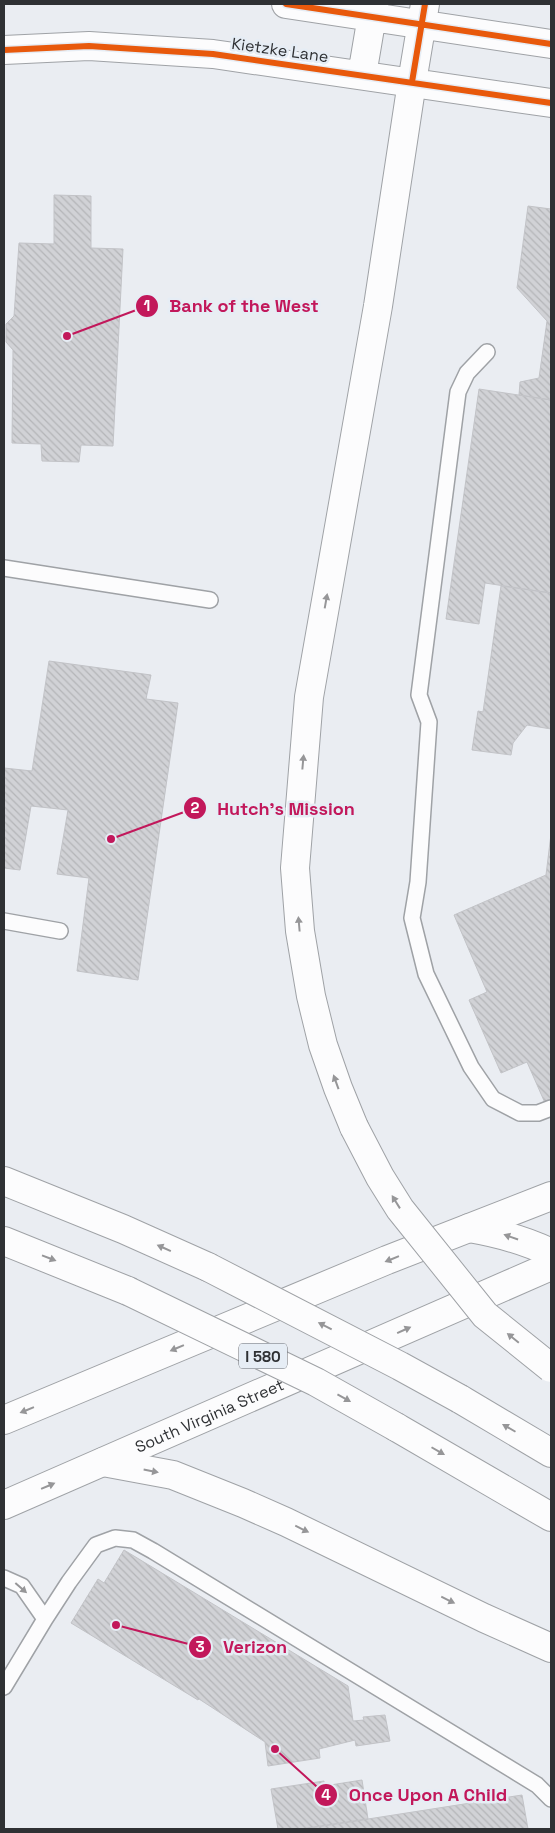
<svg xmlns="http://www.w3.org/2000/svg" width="555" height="1833" font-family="'Space Grotesk',sans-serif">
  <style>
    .building { fill: url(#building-back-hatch); stroke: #c2c3c7 }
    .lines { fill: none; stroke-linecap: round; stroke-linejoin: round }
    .lane-casing { stroke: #9fa2a6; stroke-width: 18 }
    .secondary-casing { stroke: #9fa2a6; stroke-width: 30 }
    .primary-casing { stroke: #9fa2a6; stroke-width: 30 }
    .highway-casing { stroke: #9fa2a6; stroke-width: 30 }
    .lane { stroke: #fcfcfd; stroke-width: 15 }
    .secondary { stroke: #fcfcfd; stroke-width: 28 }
    .primary { stroke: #fcfcfd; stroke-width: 28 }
    .highway { stroke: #fcfcfd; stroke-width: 28 }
    .highway-bridge-casing { stroke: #9fa2a6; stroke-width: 30; stroke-linecap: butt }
    .highway-bridge { stroke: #fcfcfd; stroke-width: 28 }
    .cycleway-casing { stroke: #e6edf5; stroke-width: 9 }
    .cycleway { stroke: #e8590c; stroke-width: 6 }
    .oneway { fill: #969698 }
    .labels { text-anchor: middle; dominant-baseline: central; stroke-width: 5; stroke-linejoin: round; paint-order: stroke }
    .shield { fill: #e6edf5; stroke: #66696e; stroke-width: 1 }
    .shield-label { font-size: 15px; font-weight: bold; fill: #2f3134 }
    .street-label { font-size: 16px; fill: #2f3134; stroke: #e6edf5 }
    .leader { fill: none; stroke: #c2185b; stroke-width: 2 }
    .callout-dot { fill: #c2185b; stroke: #e6edf5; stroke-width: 2 }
    .mark-label { font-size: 15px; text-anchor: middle; font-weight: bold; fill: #fff }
    .callout-label { font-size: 18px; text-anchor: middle; font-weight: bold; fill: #c2185b; stroke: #e6edf5; stroke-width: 5; stroke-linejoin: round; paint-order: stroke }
  </style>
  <defs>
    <pattern id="building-back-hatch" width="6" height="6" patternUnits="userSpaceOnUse" patternTransform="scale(1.25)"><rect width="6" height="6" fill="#d1d2d6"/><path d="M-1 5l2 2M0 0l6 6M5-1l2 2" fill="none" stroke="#b4b5b8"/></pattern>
  </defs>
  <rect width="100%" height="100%" fill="#eaedf2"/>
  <!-- building -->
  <path class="building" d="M54,195L91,196V248L123,249L113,446L81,445L79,462L42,461L41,444L12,443L13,350L6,342V324L14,316L19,243L54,244Z
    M528,206L551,209V400L519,395L520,382L539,378L547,321L517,288Z
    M479,389L551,400V593L485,583L479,624L446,619Z
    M501,586L551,593V729L527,725L513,743L511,755L472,750L478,711L483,712Z
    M49,661L151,675L146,699L178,703L138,980L77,971L89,878L57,874L68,810L31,806L20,870L4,868V768L32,771Z
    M551,834V1100L545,1103L527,1062L501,1073L469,1000L487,992L454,915L546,875Z
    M124,1550L348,1686L353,1721L364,1720L363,1717L385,1715L390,1741L356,1746L355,1740L319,1749L320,1758L268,1766L265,1742L199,1699L198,1700L71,1623L98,1579L104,1583Z
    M362,1780L368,1819L302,1829H278L271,1789L324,1781V1786Z
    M522,1795L528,1829H302L368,1819Z"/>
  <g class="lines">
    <defs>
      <path id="lane" d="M487,352L467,373L458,392L419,695L429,722L418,882L412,918L426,974L471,1067L493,1099L520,1113H538L551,1108
        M4,568L210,600
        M4,921L60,931
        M4,1578L22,1586L45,1619L4,1687
        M45,1619L69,1582L96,1545L115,1538L133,1540L153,1551L537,1785L551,1799"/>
      <path id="secondary" d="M286,4L551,44
        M4,50L89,46L213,54L551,103
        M362,75L374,4
        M412,82L425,4"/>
      <g id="primary">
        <path d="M4,1420L387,1260L551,1196"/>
        <path id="s1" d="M4,1505L551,1266"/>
      </g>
      <path id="highway" d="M354,1127L338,1088L323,1045L311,996L300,931L295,868L309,697L378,306L412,82
        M4,1181L123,1229L208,1267
        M469,1228C498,1233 525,1240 551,1253
        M4,1241L128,1291
        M460,1399L551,1453
        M396,1427L551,1517
        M103,1462L173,1475L243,1503L286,1522L484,1618L551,1648"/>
    </defs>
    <!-- lane casing -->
    <use href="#lane" class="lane-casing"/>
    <!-- secondary casing -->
    <use href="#secondary" class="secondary-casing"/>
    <!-- primary casing -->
    <use href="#primary" class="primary-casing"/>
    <!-- highway casing -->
    <use href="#highway" class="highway-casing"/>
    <!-- lane -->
    <use href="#lane" class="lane"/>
    <!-- secondary -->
    <use href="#secondary" class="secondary"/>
    <!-- primary -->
    <use href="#primary" class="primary"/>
    <!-- highway -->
    <use href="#highway" class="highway"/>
    <defs>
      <path id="highway-bridge" d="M354,1127L380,1177L400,1209L485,1315L551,1368
        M208,1267L400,1366L460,1399
        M128,1291L316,1382L396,1427"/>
    </defs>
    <!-- highway-bridge casing -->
    <use href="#highway-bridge" class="highway-bridge-casing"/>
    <!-- highway-bridge -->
    <use href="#highway-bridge" class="highway-bridge"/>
    <defs>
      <path id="cycleway" d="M286,4L551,44
        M4,50L89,46L213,54L551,103
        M412,82L425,4"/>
    </defs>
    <!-- cycleway casing -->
    <use href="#cycleway" class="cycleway-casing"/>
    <!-- cycleway -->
    <use href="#cycleway" class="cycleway"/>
  </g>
  <!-- one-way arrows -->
  <defs><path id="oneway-solid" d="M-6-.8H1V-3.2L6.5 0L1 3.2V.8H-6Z" transform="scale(1.25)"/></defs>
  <g class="oneway">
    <use href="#oneway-solid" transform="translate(326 601) rotate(-80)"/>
    <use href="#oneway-solid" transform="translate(303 762) rotate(-85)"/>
    <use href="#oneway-solid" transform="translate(299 924) rotate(-95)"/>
    <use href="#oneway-solid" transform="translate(336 1082) rotate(-110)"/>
    <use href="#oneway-solid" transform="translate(396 1202) rotate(-122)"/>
    <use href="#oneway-solid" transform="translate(511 1237) rotate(-161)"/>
    <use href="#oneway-solid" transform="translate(164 1248) rotate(-156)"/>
    <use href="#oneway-solid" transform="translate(49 1258) rotate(21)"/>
    <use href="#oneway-solid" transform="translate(392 1259) rotate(158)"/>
    <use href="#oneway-solid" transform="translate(325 1326) rotate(-153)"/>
    <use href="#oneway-solid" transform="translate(404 1330) rotate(-24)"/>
    <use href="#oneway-solid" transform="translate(513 1338) rotate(-141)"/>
    <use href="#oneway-solid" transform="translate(177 1348) rotate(157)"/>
    <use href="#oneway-solid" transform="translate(344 1398) rotate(29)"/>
    <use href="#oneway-solid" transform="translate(27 1410) rotate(158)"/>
    <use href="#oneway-solid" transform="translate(509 1428) rotate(-150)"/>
    <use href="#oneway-solid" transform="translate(438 1451) rotate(30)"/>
    <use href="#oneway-solid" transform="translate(151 1471) rotate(11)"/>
    <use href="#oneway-solid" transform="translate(48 1486) rotate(-23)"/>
    <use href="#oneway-solid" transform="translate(302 1529) rotate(26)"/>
    <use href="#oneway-solid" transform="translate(21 1588) rotate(41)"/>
    <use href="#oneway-solid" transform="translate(448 1600) rotate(26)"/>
  </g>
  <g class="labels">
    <!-- shield labels -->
    <rect class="shield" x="239" y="1343.5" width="48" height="25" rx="4"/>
    <g class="shield-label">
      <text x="263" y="1356">I 580</text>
    </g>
    <!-- street labels -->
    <g class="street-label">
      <text transform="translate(280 50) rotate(8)">Kietzke Lane</text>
      <text stroke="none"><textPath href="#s1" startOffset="224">South Virginia Street</textPath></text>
    </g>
  </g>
  <!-- callouts -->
  <path class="leader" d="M67 336L147 306M111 839L195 808M116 1625L200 1647M275 1749L326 1795"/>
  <g class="callout-dot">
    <circle cx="67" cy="336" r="5"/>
    <circle cx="111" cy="839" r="5"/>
    <circle cx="116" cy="1625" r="5"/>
    <circle cx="275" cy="1749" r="5"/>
    <circle cx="147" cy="306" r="12"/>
    <circle cx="195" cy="808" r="12"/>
    <circle cx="200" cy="1647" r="12"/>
    <circle cx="326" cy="1795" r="12"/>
  </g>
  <g class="mark-label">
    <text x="147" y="311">1</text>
    <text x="195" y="813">2</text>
    <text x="200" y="1652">3</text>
    <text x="326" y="1800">4</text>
  </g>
  <g class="callout-label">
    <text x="244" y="312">Bank of the West</text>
    <text x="286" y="815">Hutch's Mission</text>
    <text x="255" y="1653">Verizon</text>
    <text x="428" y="1801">Once Upon A Child</text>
  </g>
  <!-- border -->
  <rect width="555" height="1833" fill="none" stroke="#2f3134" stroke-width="10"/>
</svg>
